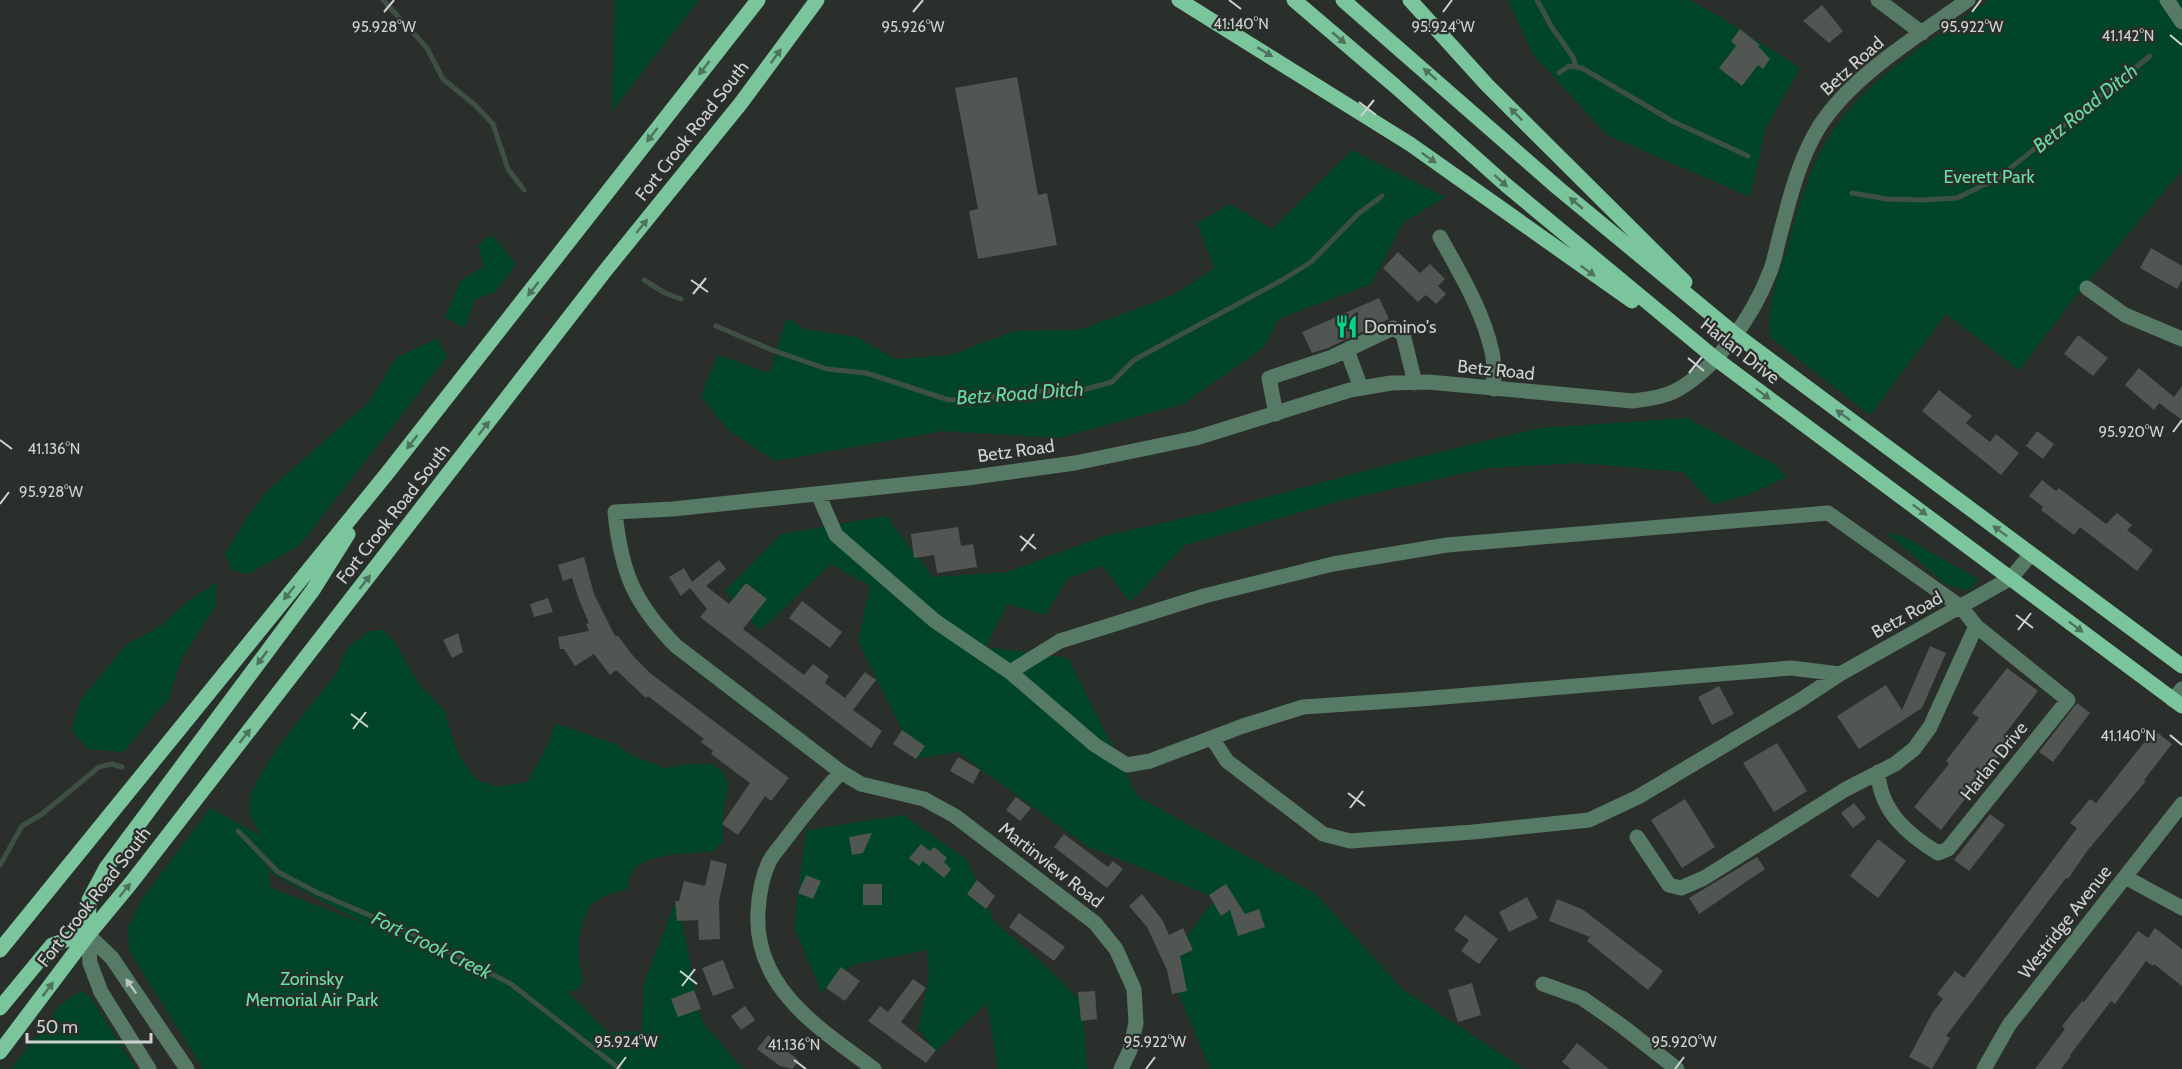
<svg xmlns="http://www.w3.org/2000/svg" width="2182" height="1069" font-family="Cabin,sans-serif">
  <style>
    .green { fill: #004529; fill-rule: evenodd }
    .lines { fill: none; stroke-linecap: round; stroke-linejoin: round }
    .stream { stroke: #3e5046; stroke-width: 5 }
    .building { fill: #515652 }
    .minor { stroke: #577a66; stroke-width: 15 }
    .major { stroke: #7ac59c; stroke-width: 15 }
    .oneway { fill: #4f725e }
    .oneway2 { fill: #bdc5c0 }
    .ticks { fill: none; stroke: #cfd2d0; stroke-width: 2 }
    .labels { text-anchor: middle; dominant-baseline: central; stroke-width: 4.5; stroke-linejoin: round; paint-order: stroke }
    .street-label { font-size: 18px; fill: #cfd2d0; stroke: #2b2f2c }
    .park-label { font-size: 18px; fill: #67e3a5; stroke: #2b2f2c }
    .poi-label { font-size: 18px; fill: #cfd2d0; stroke: #2b2f2c; text-anchor: start }
    .water-label { font-size: 20px; font-style: italic; fill: #60dc9e; stroke: #2b2f2c }
    .ticks-label { font-size: 15px; text-anchor: middle; fill: #cfd2d0; stroke: #2b2f2c; stroke-width: 4.5; stroke-linejoin: round; paint-order: stroke }
  </style>
  <rect width="100%" height="100%" fill="#2b2f2c"/>
  <!-- green -->
  <path class="green" d="M615,0H699L612,111Z
    M1508,0H1689L1717,15L1800,68L1766,128L1750,197L1607,135L1532,53Z
    M1989,0H2182V170L2071,302L2019,370L1946,314L1870,415L1770,337C1765,307 1778,278 1787,249C1796,215 1805,182 1821,150C1855,84 1930,42 1989,0Z
    M1352,150L1445,197L1403,223L1371,284L1278,319L1264,347L1183,404L1059,438L942,431L775,461L727,429L701,396L718,355L769,373L787,318L805,329L856,337L895,359L951,355L1014,331L1079,330L1174,295L1214,268L1197,223L1230,204L1272,229Z
    M492,235L516,264L495,292L474,300L465,328L445,317L460,281L484,266L478,245Z
    M437,338L447,357L299,546L248,574L232,570L225,553L248,516L266,492L370,401L396,358Z
    M1688,418L1777,466L1786,477L1751,494L1713,504L1683,472L1578,463L1488,468L1343,500L1185,545L1130,602L1102,566L1068,578L1045,615L1007,604L986,647L1068,658L1138,797L1316,894L1402,989L1524,1069H1210L1171,975L1187,936L1216,898L1087,846L957,752L916,759L858,641L870,586L831,564L760,631L725,591L781,534L886,516L933,577L1007,572L1104,536L1207,513L1399,462L1539,428Z
    M1886,532L1902,536L1978,579L1969,591L1945,584Z
    M216,583V605L181,660L169,698L123,752L88,749L71,730L81,699L127,644L161,626L187,602Z
    M383,630L395,643L420,686L445,711L451,734L461,759L476,779L496,787L527,782L549,743L555,723L615,744L632,755L664,768L688,764H712L724,773L729,786L724,805L723,841L714,851C692,854 646,852 633,871C630,876 629,884 627,889C616,893 602,895 593,903C580,915 578,945 579,961C581,976 587,977 576,991H567L608,1033L642,1031L643,986L677,897L702,1022L743,1069H203L129,950L128,927L142,899L210,808L261,836L249,813L250,795L262,772L278,747L336,674L347,648L370,631ZM264,849L271,873L367,925L271,888Z
    M903,815L966,859L995,923L1034,955L1082,1002L1087,1069H998L987,1003L935,1052L918,1028L929,977L927,950L852,965L821,992L794,927L806,830Z
    M82,991L91,998L136,1069H11L61,1004Z"/>
  <g class="lines">
    <!-- stream -->
    <path class="stream" d="M383,0L427,48L443,79L475,105L493,124L508,169L524,190
      M1537,0L1551,26L1573,57L1576,66
      M1559,73L1569,66L1582,68L1672,121L1748,156
      M1852,193L1887,199L1922,200L1957,198L1998,178L2150,56
      M644,280L665,293L681,299
      M716,326L772,350L827,369L866,373L949,400L987,398L1028,391L1075,392L1112,382L1134,360L1284,279L1311,262L1358,214L1382,196
      M238,831L278,872L318,893L422,938L511,984L620,1069
      M0,865L22,826L42,814L99,767L112,764L122,767"/>
  </g>
  <!-- building -->
  <path class="building" d="M1822,5L1843,31L1829,43L1803,21Z
    M1740,29L1760,45L1758,46L1770,59L1763,69L1758,65L1742,86L1719,68L1736,46L1731,41Z
    M1017,77L1038,195L1047,193L1057,245L978,259L969,211L978,209L955,88Z
    M2151,248L2182,266V280L2177,289L2140,268Z
    M1398,252L1420,273L1430,264L1445,279L1438,286L1446,294L1436,304L1426,295L1418,302L1383,268Z
    M1379,298L1389,319L1328,348L1312,353L1302,332Z
    M2078,335L2108,358L2093,376L2064,354Z
    M2139,368L2174,397L2182,386V420L2159,403L2154,410L2125,385Z
    M1939,390L1972,416L1966,423L1990,442L1996,434L2019,453L2001,475L1922,411Z
    M2037,431L2054,444L2043,459L2026,446Z
    M2042,480L2056,491L2059,488L2106,524L2117,513L2132,525L2127,530L2153,550L2137,571L2080,527L2074,535L2041,510L2043,507L2029,496Z
    M958,527L961,546L973,544L977,567L937,573L934,555L914,558L911,534Z
    M584,557L594,594L615,636H618L634,657L650,673L789,778L771,801L765,796L738,835L722,824L750,783L711,754L713,751L701,742L704,739L648,696L646,698L616,670L610,675L594,654L575,666L564,649H560L558,637L589,631L586,624L589,623L579,600L572,578L563,581L558,565Z
    M719,560L726,569L706,586L729,604L746,583L767,599L743,629L804,675L813,664L829,676L825,683L845,698L865,672L876,680L853,710L882,731L871,748L700,617L707,609L690,588L681,596L669,577L684,568L692,582Z
    M548,598L553,612L534,617L530,604Z
    M802,601L842,632L830,648L789,618Z
    M458,633L463,652L452,658L443,640Z
    M1930,646L1946,653L1922,708L1859,749L1837,716L1886,685L1902,710Z
    M2007,668L2038,691L2005,734L2012,739L1941,830L1914,807L1949,764L1946,761L1979,718L1972,713Z
    M1719,686L1734,714L1712,725L1698,697Z
    M2077,703L2090,713L2053,762L2039,752Z
    M902,730L925,746L916,759L893,744Z
    M2154,730L2172,744L2144,780L2146,781L2087,851L2068,879L2066,878L1946,1036L1950,1038L1932,1069L1909,1057L1933,1012L1943,999L1937,994L1955,971L1964,978L2077,828L2070,823L2090,799L2096,803Z
    M1777,743L1807,791L1774,812L1743,763Z
    M958,757L980,770L973,784L950,771Z
    M1016,797L1031,808L1020,821L1006,810Z
    M1685,799L1715,847L1682,868L1651,820Z
    M1854,803L1866,818L1853,828L1841,813Z
    M1990,814L2005,825L1969,871L1954,860Z
    M872,833L863,853L852,855L849,837Z
    M1064,834L1108,867L1113,861L1123,869L1107,888L1054,847Z
    M1878,839L1906,861L1878,898L1850,876Z
    M921,844L930,851L934,847L947,858L944,862L951,869L944,878L923,861L919,866L909,858Z
    M1757,857L1765,869L1699,914L1689,898Z
    M711,860L727,864L719,901L720,939L699,940L698,920L677,921L675,901H679L684,881L705,886Z
    M806,875L821,881L813,899L798,893Z
    M977,880L995,896L986,909L967,894Z
    M863,884H882V905H863Z
    M1226,884L1245,914L1259,909L1265,927L1238,936L1230,910L1221,916L1209,895Z
    M1142,894L1163,921L1169,935L1183,928L1193,950L1180,956L1187,991L1172,994L1167,970L1147,927L1129,906Z
    M1527,897L1538,918L1509,932L1499,912Z
    M1557,899L1582,909L1663,971L1648,990L1587,941L1590,937L1549,921Z
    M1019,913L1065,947L1054,961L1009,927Z
    M1465,915L1498,939L1479,964L1461,951L1469,940L1454,930Z
    M2155,928L2182,949V986L2154,964L2153,966L2146,961L2115,1004L2111,1001L2070,1055L2071,1056L2061,1069H2035L2065,1029L2062,1026L2082,1001L2084,1002L2138,931L2148,938Z
    M723,960L734,988L713,996L702,968Z
    M841,967L860,981L845,1001L826,988Z
    M913,979L926,988L901,1022L936,1050L926,1063L868,1021L880,1006L888,1012Z
    M1472,983L1481,1015L1458,1022L1448,990Z
    M694,990L701,1009L678,1017L671,999Z
    M1095,991L1097,1019L1081,1021L1078,992Z
    M745,1006L755,1020L741,1030L731,1016Z
    M768,1035L799,1061L792,1069L780,1066L757,1049Z
    M1577,1043L1609,1069H1571L1562,1062Z"/>
  <g class="lines">
    <!-- minor -->
    <path class="minor" d="M1878,0L1922,33
      M2167,0L2182,22
      M1440,237C1460,273 1483,311 1492,352C1495,363 1493,377 1494,389
      M2087,288L2125,315L2182,339
      M1347,350L1361,388
      M1276,414L1269,378L1332,357L1393,328L1403,334L1415,383
      M818,494L836,535L935,621L1010,672L1095,745L1127,765L1150,761L1243,726L1303,707L1420,699L1791,668L1840,674L2011,578L2031,554
      M1010,672L1060,641L1204,596L1333,564L1447,545L1828,513L1961,607L1976,626L2068,700L1948,849L1938,853C1907,834 1880,811 1878,772
      M2173,700L2182,689
      M1212,738L1227,761L1323,834L1350,841L1473,832L1589,820L1638,797L1799,701L1840,674
      M841,772L676,646C634,603 621,572 615,512L673,509L967,478L1075,463L1196,438L1350,390L1391,383L1428,382L1633,401C1647,399 1660,398 1673,392C1714,372 1753,316 1769,274C1774,263 1776,250 1779,239C1789,201 1798,161 1819,127C1851,76 1919,35 1968,0
      M1637,837L1669,885L1681,888L1704,878L1846,789L1895,764L1914,749L1930,727L1976,626
      M2125,877L2182,908
      M88,935L112,958L187,1069
      M88,935L90,963L101,992L149,1069
      M1543,984L1582,998L1622,1026L1677,1069
      M874,1069C820,1029 753,988 758,911C759,895 762,877 769,862C773,854 780,847 785,840C803,816 821,794 841,772L861,784L924,799L955,816L1095,923L1116,949L1134,989L1136,1023L1130,1050L1121,1069
      M1984,1069L2009,1025L2182,804"/>
    <!-- major -->
    <path class="major" d="M1179,0L1410,144L1632,301
      M1294,0L1395,86L1506,185L1716,359L2182,706
      M1343,0L1558,188L1735,334L2182,666
      M1410,0L1487,85L1685,282
      M88,935L89,900L106,868L313,590L348,534
      M0,950L389,471L758,0
      M0,1008L52,945L77,936L88,935
      M0,1052L88,935L131,883L605,271L741,103L817,0"/>
  </g>
  <!-- one-way arrows -->
  <defs><path id="oneway-solid" d="M-6-.8H1V-3.2L6.5 0L1 3.2V.8H-6Z" transform="scale(1.5)"/></defs>
  <g class="oneway">
    <use href="#oneway-solid" transform="translate(1339 38) rotate(40)"/>
    <use href="#oneway-solid" transform="translate(1265 52) rotate(31)"/>
    <use href="#oneway-solid" transform="translate(776 56) rotate(-54)"/>
    <use href="#oneway-solid" transform="translate(704 68) rotate(128)"/>
    <use href="#oneway-solid" transform="translate(1430 74) rotate(-139)"/>
    <use href="#oneway-solid" transform="translate(1516 114) rotate(-135)"/>
    <use href="#oneway-solid" transform="translate(652 135) rotate(128)"/>
    <use href="#oneway-solid" transform="translate(1429 158) rotate(35)"/>
    <use href="#oneway-solid" transform="translate(1501 181) rotate(42)"/>
    <use href="#oneway-solid" transform="translate(1576 203) rotate(-140)"/>
    <use href="#oneway-solid" transform="translate(642 226) rotate(-51)"/>
    <use href="#oneway-solid" transform="translate(1588 271) rotate(35)"/>
    <use href="#oneway-solid" transform="translate(533 289) rotate(128)"/>
    <use href="#oneway-solid" transform="translate(1763 394) rotate(37)"/>
    <use href="#oneway-solid" transform="translate(1843 415) rotate(-144)"/>
    <use href="#oneway-solid" transform="translate(484 428) rotate(-52)"/>
    <use href="#oneway-solid" transform="translate(412 442) rotate(128)"/>
    <use href="#oneway-solid" transform="translate(1920 510) rotate(37)"/>
    <use href="#oneway-solid" transform="translate(2000 531) rotate(-143)"/>
    <use href="#oneway-solid" transform="translate(365 582) rotate(-52)"/>
    <use href="#oneway-solid" transform="translate(289 593) rotate(129)"/>
    <use href="#oneway-solid" transform="translate(2076 627) rotate(37)"/>
    <use href="#oneway-solid" transform="translate(262 658) rotate(127)"/>
    <use href="#oneway-solid" transform="translate(245 736) rotate(-52)"/>
    <use href="#oneway-solid" transform="translate(125 890) rotate(-51)"/>
    <use href="#oneway-solid" transform="translate(48 989) rotate(-53)"/>
  </g>
  <use class="oneway2" href="#oneway-solid" transform="translate(131 986) rotate(-125)"/>
  <!-- ticks -->
  <path class="ticks" d="M1229,0L1241,9M384,12L394,0M913,12L923,0M1443,12L1452,0M1972,12L1981,0M2170,35L2182,45M1359,102L1376,115M1361,116L1374,100M691,280L708,292M693,294L706,278M1688,358L1704,371M1689,373L1702,357M2173,432L2182,420M0,440L12,449M0,504L9,492M1020,536L1036,549M1021,551L1034,534M2016,615L2033,628M2018,630L2031,613M351,714L368,727M353,729L366,712M2170,735L2182,745M1348,793L1365,806M1350,808L1363,791M680,971L697,984M682,986L695,969M794,1060L806,1069M617,1069L626,1057M1146,1069L1155,1057M1675,1069L1684,1057"/>
  <!-- icons -->
  <defs>
    <symbol id="restaurant-bare" viewBox="-9 -9 18 18"><path d="M-5-6h1v4h1v-4h1v4h1v-4h1v5L-1.5 .5V6h-2V.5L-5-1ZM5-6V6H3V1.5H1.5Q1.5-4 5-6Z" fill="#00d98c" stroke="#2b2f2c" stroke-width="2.5" paint-order="stroke"/></symbol>
  </defs>
  <g fill-rule="evenodd">
    <use href="#restaurant-bare" x="1330" y="310" width="33" height="33"/>
  </g>
  <g class="labels">
    <!-- street labels -->
    <g class="street-label">
      <text transform="translate(1852 66) rotate(-42)">Betz Road</text>
      <text transform="translate(692 131) rotate(-52)">Fort Crook Road South</text>
      <text transform="translate(1740 351) rotate(38)">Harlan Drive</text>
      <text transform="translate(1496 370) rotate(6)">Betz Road</text>
      <text transform="translate(1016 451) rotate(-8)">Betz Road</text>
      <text transform="translate(393 514) rotate(-52)">Fort Crook Road South</text>
      <text transform="translate(1907 615) rotate(-29)">Betz Road</text>
      <text transform="translate(1994 761) rotate(-51)">Harlan Drive</text>
      <text transform="translate(1051 865) rotate(38)">Martinview Road</text>
      <text transform="translate(94 897) rotate(-52)">Fort Crook Road South</text>
      <text transform="translate(2065 922) rotate(-52)">Westridge Avenue</text>
    </g>
    <!-- park labels -->
    <g class="park-label">
      <text x="1989" y="177">Everett Park</text>
      <text x="312" y="979">Zorinsky<tspan x="312" dy="21">Memorial Air Park</tspan></text>
    </g>
    <!-- poi labels -->
    <g class="poi-label">
      <text x="1364" y="327">Domino's</text>
    </g>
    <!-- water labels -->
    <g class="water-label">
      <text transform="translate(2085 108) rotate(-39)">Betz Road Ditch</text>
      <text transform="translate(1020 393) rotate(-4)">Betz Road Ditch</text>
      <text transform="translate(432 945) rotate(26)">Fort Crook Creek</text>
    </g>
  </g>
  <g class="ticks-label">
    <text x="1241" y="29">41.140°N</text>
    <text x="384" y="32">95.928°W</text>
    <text x="913" y="32">95.926°W</text>
    <text x="1443" y="32">95.924°W</text>
    <text x="1972" y="32">95.922°W</text>
    <text x="2128" y="41">41.142°N</text>
    <text x="2131" y="437">95.920°W</text>
    <text x="54" y="454">41.136°N</text>
    <text x="51" y="497">95.928°W</text>
    <text x="2128" y="741">41.140°N</text>
    <text x="626" y="1047">95.924°W</text>
    <text x="1155" y="1047">95.922°W</text>
    <text x="1684" y="1047">95.920°W</text>
    <text x="794" y="1050">41.136°N</text>
  </g>
  <!-- scale -->
  <path d="M27 1033v9h124v-9" fill="none" stroke="#cfd2d0" stroke-width="3"/>
  <text x="36" y="1033" font-size="18" fill="#cfd2d0" stroke="#2b2f2c" stroke-width="4.5" paint-order="stroke">50 m</text>
</svg>
